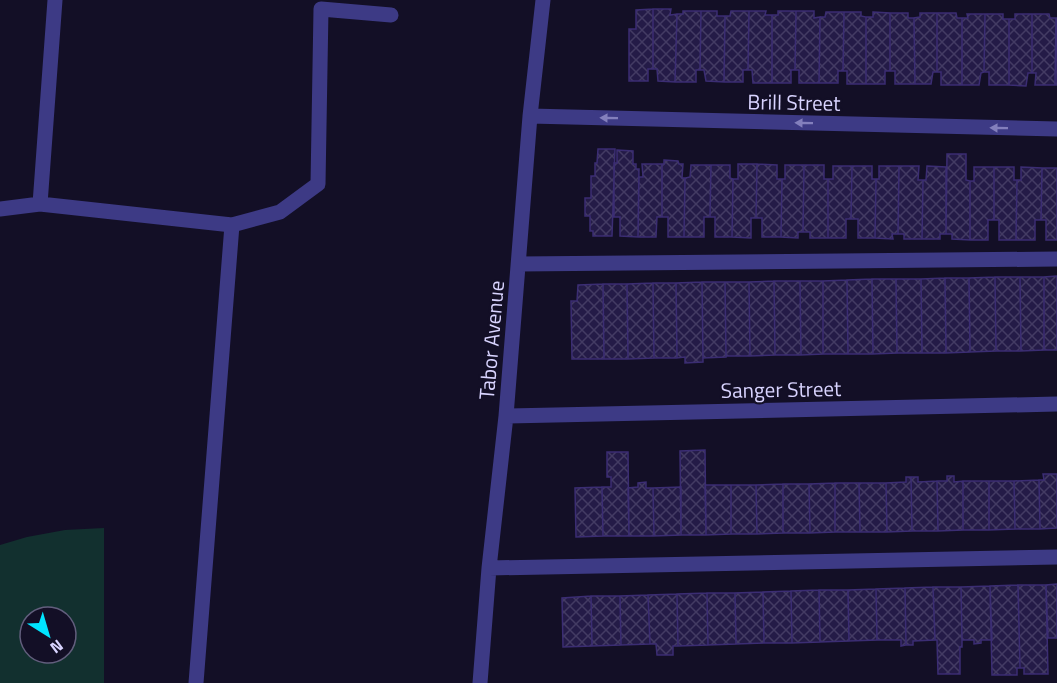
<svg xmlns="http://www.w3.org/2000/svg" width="1057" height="683" font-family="'Titillium Web',sans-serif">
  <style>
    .grass { fill: #12302f; fill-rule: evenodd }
    .building { fill: url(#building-cross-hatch); stroke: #3b2d73; stroke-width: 1.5 }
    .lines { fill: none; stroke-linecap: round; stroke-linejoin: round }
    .minor { stroke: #3d3a85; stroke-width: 15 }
    .oneway { fill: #837fbc }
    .labels { text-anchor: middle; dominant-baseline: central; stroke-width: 4.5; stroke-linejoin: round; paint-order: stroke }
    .street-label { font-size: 21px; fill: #d9d4ff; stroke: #130f26 }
  </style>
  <defs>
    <pattern id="building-cross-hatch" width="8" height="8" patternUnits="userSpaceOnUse" patternTransform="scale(1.5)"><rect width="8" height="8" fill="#241b47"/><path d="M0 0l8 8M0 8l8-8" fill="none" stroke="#433b63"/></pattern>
  </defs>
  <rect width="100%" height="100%" fill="#130f26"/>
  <!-- grass -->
  <path class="grass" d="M104,528V683H0V545L27,537L65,530ZM30,617H66V653H30Z"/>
  <!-- building -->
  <path class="building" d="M653,9V69H648V81H629V29H636V10Z
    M653,9H671L670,15L677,14L675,82L658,81L657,69H653Z
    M683,11H701L700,70H696V82H675L677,14H683Z
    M701,11H717V16H725L724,82L706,81L704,70H700Z
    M731,11H749L748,70H743V82H724L725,16H730Z
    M749,11H766L765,15H772V83H753L752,70H748Z
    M778,11H796L795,70H791V83H772V15H778Z
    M796,11H814V18L820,17L819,83H799V70H795Z
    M826,12H844L843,71H838V83H819L820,17H825Z
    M844,12H861V16L866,17V84H847V71H843Z
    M873,12L890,13V71H885V84H866V17H873Z
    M890,13H908V18H914L915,84H895V71H890Z
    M920,13H937V72H933L931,84H915L914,18L920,17Z
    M937,13H956L957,18H962V85H941V72H937Z
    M967,14H985L984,72L981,73L979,85H962V18H968Z
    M985,14H1003V19H1009V85H989V72H984Z
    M1015,14H1032V73H1028L1026,86L1009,85V19H1015Z
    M1032,14H1049L1050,18H1056L1055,85H1035L1036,73H1032Z
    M1056,18H1057V85H1055Z
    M598,149H615L612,236H593V231H590V216H585V198H591V176H595V163H597Z
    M617,150L633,151V164H636V169H639L638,237L620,236V217H614V163H617Z
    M947,154H966V180L970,181V240L952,239V234H946Z
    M664,160L678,161L679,164H683L682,178H685L684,237H668V217H662V164H664Z
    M642,164H662V217H657L656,237H638L639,177H643Z
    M738,164H757L756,218H751V238L732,237L733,179H738Z
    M757,164L777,165V179H782L781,237H762V218H756Z
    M691,165H711L710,217H704V237H684L685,178L690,177Z
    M711,165H730V178L733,179L732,237H715V217H710Z
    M785,165H804L803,232H798V238L781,237L782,179H785Z
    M804,165H824V179H828V238H810V232H803Z
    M833,166H852L851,219H846V238H828V179H833Z
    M852,166H872V179H876L875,238H858V219H851Z
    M879,166H899L898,234H892L893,239L875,238L876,179H879Z
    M899,166H919L918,180H923L922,239H904V234H898Z
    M927,166L946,167V234H940V239H922L923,180H926Z
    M974,167H994V220H988V240H970V181H974Z
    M994,167H1014V180H1017L1016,240H999V220H994Z
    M1021,167L1042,168L1041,220H1035V240H1016L1017,180H1021Z
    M1042,168H1057V240H1046V220H1041Z
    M1057,276V350H1044V277Z
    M995,277L996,351L970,352L969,278Z
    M995,277H1020L1021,351H996Z
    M1020,277H1044V350L1021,351Z
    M945,278H969L970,352L946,353Z
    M945,278L946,353H922L921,279Z
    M872,279H896L897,353L873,354Z
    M872,279L873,354H848L847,280Z
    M896,279H921L922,353H897Z
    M847,280L848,354H823V281Z
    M774,281H800L801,355H775Z
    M774,281L775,355L750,356L749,282Z
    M800,281H823V354L801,355Z
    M702,282L703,362L685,363V357L677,358L676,283Z
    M702,282H725L726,357L703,358Z
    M725,282H749L750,356H726Z
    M653,283L654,358L628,359L627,284Z
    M653,283H676L677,358H654Z
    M603,284H627L628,359H604Z
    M603,284L604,359H572L571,301H577L578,285Z
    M705,450L706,535H681L680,451Z
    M607,452H628L629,536H603L602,487H611V477H607Z
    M1043,474H1057V528L1040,529L1039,480H1044Z
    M947,476H954V482L963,481V530L938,531L937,481H947Z
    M906,477H911L912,531L887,532L886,483L906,482Z
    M911,477H918V482L937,481L938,531H912Z
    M1039,480L1040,529H1015L1014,481Z
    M963,481H989V530H963Z
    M989,481H1014L1015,529L989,530Z
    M646,482V488H653L654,536H629L628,488L638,487V483Z
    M835,483V532L810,533L809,484Z
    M835,483H859L860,532H835Z
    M859,483H886L887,532H860Z
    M783,484V533L757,534L756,485Z
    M783,484H809L810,533H783Z
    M705,485H731V534L706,535Z
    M731,485H756L757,534H731Z
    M602,487L603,536L576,537L575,488Z
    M681,487V535L654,536L653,488Z
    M1057,584V638H1048L1046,585Z
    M1018,585L1020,668H1017V675H992L990,586Z
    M1018,585H1046L1048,674H1024V668H1020Z
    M990,586L992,640H981V643L974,644V640H962L961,587Z
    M933,587H961L962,640V647H960V674H938L937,640H935Z
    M933,587L935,640L913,641V645H906L905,588Z
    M905,588L906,645L901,646V640H877L876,589Z
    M876,589L877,640L849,641L848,590Z
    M819,590L820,642L792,643L791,591Z
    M819,590H848L849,641L820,642Z
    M791,591L792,643H764L763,592Z
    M763,592L764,643L736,644L735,593Z
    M707,593L708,645L678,646L677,594Z
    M707,593H735L736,644L708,645Z
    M677,594L678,646H673V655H657L656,644H650L648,595Z
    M648,595L650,644L621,645L620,596Z
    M591,596L592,646L563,647L562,598Z
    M591,596H620L621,645L592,646Z"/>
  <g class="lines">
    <!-- minor -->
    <path class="minor" d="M530,116L1057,129
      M40,204L55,0
      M0,209L40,204L232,225L280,212L318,184L321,9L391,15
      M519,264L1057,259
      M506,416L1057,404
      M489,568L1057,557
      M196,683L232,225
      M480,683L489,568L506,416L530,116L543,0"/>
  </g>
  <!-- one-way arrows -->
  <defs><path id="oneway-solid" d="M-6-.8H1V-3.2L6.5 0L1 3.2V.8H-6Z" transform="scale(1.5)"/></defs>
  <g class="oneway">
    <use href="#oneway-solid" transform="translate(609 118) rotate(-179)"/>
    <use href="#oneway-solid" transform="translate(804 123) rotate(-179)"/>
    <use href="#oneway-solid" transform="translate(999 128) rotate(-179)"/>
  </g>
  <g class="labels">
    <!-- street labels -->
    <g class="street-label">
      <text transform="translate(794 102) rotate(1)">Brill Street</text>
      <text transform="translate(491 340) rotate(-85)">Tabor Avenue</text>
      <text transform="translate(781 389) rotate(-1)">Sanger Street</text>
    </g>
  </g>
  <!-- north arrow -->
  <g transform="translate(48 635) rotate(143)"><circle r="28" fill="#130f26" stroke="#625e7d" stroke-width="1.5"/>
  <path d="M0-4.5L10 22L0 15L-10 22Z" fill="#00e5ff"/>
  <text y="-9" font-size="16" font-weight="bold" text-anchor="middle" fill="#d9d4ff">N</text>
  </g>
</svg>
